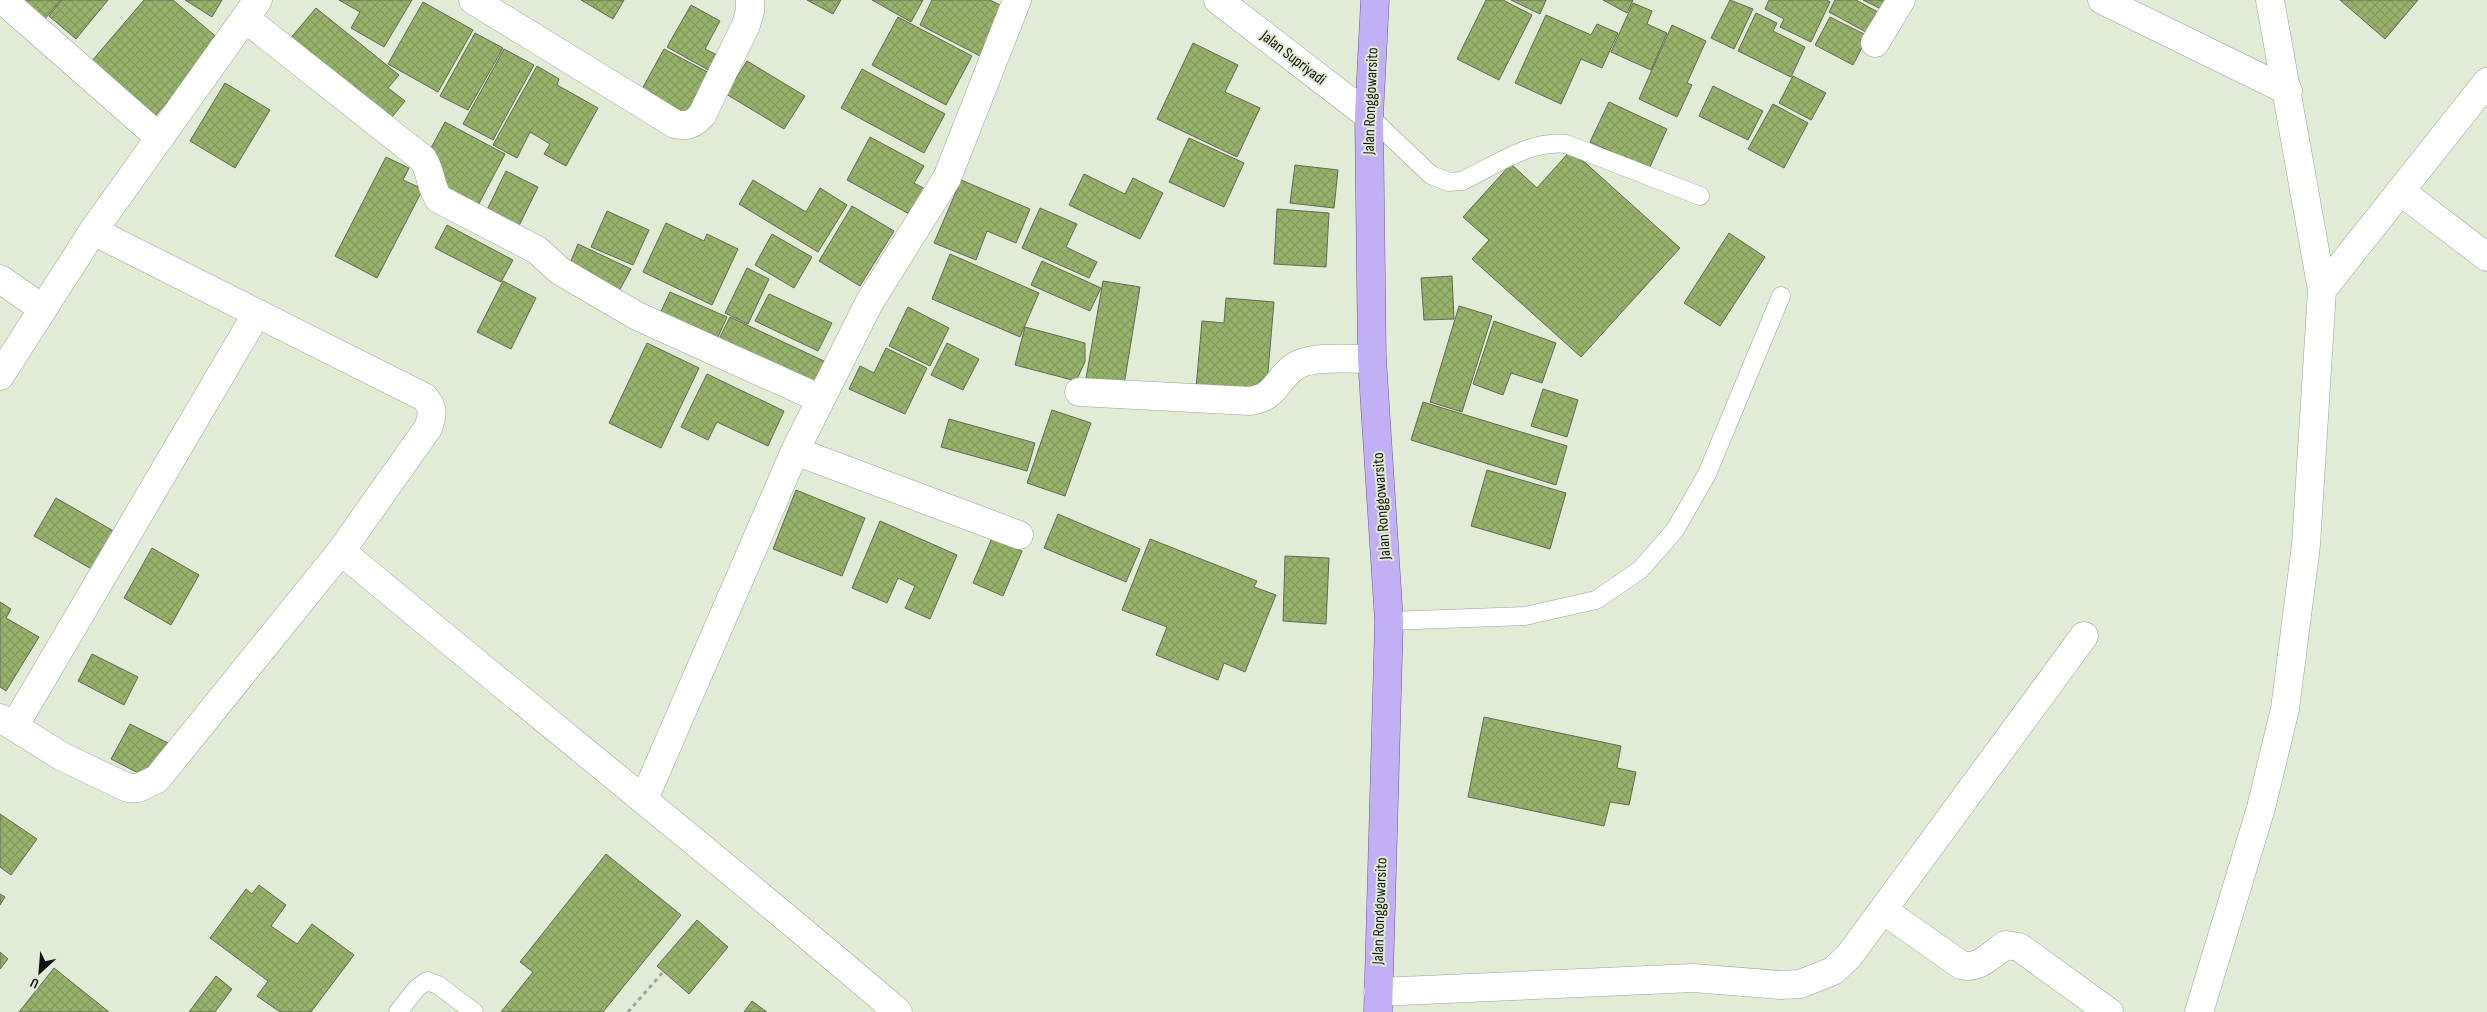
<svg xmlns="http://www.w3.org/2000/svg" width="2487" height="1012" font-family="'Sofia Sans Condensed',sans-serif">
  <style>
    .building { fill: url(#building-cross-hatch); stroke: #626957 }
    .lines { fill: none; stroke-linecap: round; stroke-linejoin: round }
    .service-casing { stroke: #9aa28f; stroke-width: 19 }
    .minor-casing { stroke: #9aa28f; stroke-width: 29 }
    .tertiary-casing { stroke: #9aa28f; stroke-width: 29 }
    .primary-casing { stroke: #6b589f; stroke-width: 29 }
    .path { stroke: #9ea594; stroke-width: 3; stroke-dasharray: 4 4; stroke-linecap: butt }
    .service { stroke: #fff; stroke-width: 18 }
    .minor { stroke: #fff; stroke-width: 28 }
    .tertiary { stroke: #fff; stroke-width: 28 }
    .primary { stroke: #c2b0f4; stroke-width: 28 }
    .labels { text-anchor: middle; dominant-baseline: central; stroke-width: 4; stroke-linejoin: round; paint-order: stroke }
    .street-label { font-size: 16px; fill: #13160f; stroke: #e2ebd5 }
  </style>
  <defs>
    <pattern id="building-cross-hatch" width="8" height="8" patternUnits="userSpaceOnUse" patternTransform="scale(1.25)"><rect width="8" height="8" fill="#97b36b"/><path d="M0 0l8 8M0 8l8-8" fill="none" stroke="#81995c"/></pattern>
  </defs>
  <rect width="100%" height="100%" fill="#e2ebd5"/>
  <!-- building -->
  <path class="building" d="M8,0H61L38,27Z
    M62,0H108L76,39L49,16Z
    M144,0H173L220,40L149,123L85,69Z
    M185,0H222L212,17Z
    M339,0H412L384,47L351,28L360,12Z
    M581,0H624L613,19Z
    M807,0H841L833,14Z
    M872,0H923L911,22Z
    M932,0H990L1004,7L980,56L920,25Z
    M1486,0H1503L1532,15L1499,80L1457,59Z
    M1511,0H1546L1540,14Z
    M1603,0H1633L1627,13Z
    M1730,0L1753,9L1734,49L1711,38Z
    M1769,0H1827L1830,2L1811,42L1780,27L1784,19L1765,9Z
    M1835,0H1856L1885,16L1875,37L1829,12Z
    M1863,0H1895L1889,13Z
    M2340,0H2418L2385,39Z
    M423,2L473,30L438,92L388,64Z
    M1633,3L1652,11L1647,24L1667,33L1651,70L1611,52Z
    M691,5L720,21L705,49L719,56L710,71L667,47Z
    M316,8L399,75L388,88L405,101L384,127L284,46Z
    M1756,13L1777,23L1773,31L1805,47L1791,77L1738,51Z
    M1546,15L1591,35L1597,24L1618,33L1602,68L1581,59L1561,104L1515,83Z
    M898,17L972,56L946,105L872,65Z
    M1830,17L1868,36L1853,65L1815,45Z
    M1672,25L1706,41L1687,83L1692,85L1677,117L1639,99Z
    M475,33L503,48L468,110L440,96Z
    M1193,43L1238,65L1225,92L1260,108L1237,157L1157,119Z
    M504,49L534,65L493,140L463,124Z
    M664,49L715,76L691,117L642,89Z
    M747,61L805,96L784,129L726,94Z
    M537,66L559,79L557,85L598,108L566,166L544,154L550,144L530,132L517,158L493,145Z
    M862,69L945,114L924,153L841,108Z
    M1793,76L1826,93L1811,120L1779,103Z
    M225,83L270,110L235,168L190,141Z
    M1713,86L1763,111L1748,140L1699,116Z
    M1609,102L1667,129L1649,169L1590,142Z
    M1773,104L1808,123L1784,168L1748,149Z
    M445,122L505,154L472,217L437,190L424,161Z
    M870,137L924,166L914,183L925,189L911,215L847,180Z
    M1189,138L1244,163L1224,207L1169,182Z
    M1571,150L1680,248L1581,357L1472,259L1489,240L1463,217L1511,164L1537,188Z
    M386,157L409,168L403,180L423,189L377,278L335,256Z
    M1295,165L1338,170L1334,208L1290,203Z
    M506,171L538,187L514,236L482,220Z
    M1084,174L1125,194L1133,178L1163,193L1140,239L1069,205Z
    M753,180L806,212L820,188L847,205L818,252L739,204Z
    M961,180L1030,209L1016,243L987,231L976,260L934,243Z
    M852,206L894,231L860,286L819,261Z
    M1040,208L1077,224L1066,247L1097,262L1089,278L1022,248Z
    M1277,209L1329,213L1326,267L1274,264Z
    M607,211L649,230L633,265L591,247Z
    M666,223L704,241L707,234L738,249L712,305L643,272Z
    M447,225L513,260L501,282L435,248Z
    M1729,233L1765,257L1720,326L1684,303Z
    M772,234L812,257L794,288L755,265Z
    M578,244L631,269L618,293L568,268Z
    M950,254L1039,293L1020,337L932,299Z
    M1042,261L1101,288L1090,311L1031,285Z
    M747,268L769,279L748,324L725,313Z
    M1452,276L1454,319L1424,320L1421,278Z
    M503,281L536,298L511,349L477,332Z
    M1103,281L1140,287L1123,391L1085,384Z
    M670,292L727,317L713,348L656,322Z
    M769,294L832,323L818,351L755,321Z
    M1226,298L1274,302L1266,395L1196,388L1202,321L1224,323Z
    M1459,306L1492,316L1462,412L1430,402Z
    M908,307L949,328L930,366L889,346Z
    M730,317L826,362L815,385L714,349Z
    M1494,321L1556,343L1542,383L1511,373L1503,395L1473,384Z
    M1025,327L1085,343V362L1076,381L1015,365Z
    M647,343L699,368L661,448L609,423Z
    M947,343L979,359L963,390L931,375Z
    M886,348L927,368L905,414L849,389L860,366L874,373Z
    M707,374L784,411L768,446L717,422L708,440L681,427Z
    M1543,389L1578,400L1567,437L1531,426Z
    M1423,402L1567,446L1556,485L1411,440Z
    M1052,410L1091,423L1065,496L1027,483Z
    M949,419L1035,443L1027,471L941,447Z
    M1487,470L1566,493L1550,549L1471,526Z
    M796,490L865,518L842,576L773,549Z
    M56,498L117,533L95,571L34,536Z
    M1058,514L1140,549L1126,582L1044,548Z
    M880,521L957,555L930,619L905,608L915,586L898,578L887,603L852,588Z
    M992,538L1022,551L1003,596L973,583Z
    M1150,539L1257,581L1254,587L1276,595L1245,672L1224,663L1218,680L1156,655L1167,627L1122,610Z
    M152,548L199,575L171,625L124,598Z
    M1285,556L1329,558L1326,624L1283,621Z
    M0,602L11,609L6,618L39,637L6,691L0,687Z
    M92,654L138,677L124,705L78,681Z
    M1484,717L1621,746L1617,768L1636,772L1629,805L1610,802L1604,826L1468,797Z
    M130,724L168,743L150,779L111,759Z
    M0,814L37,839L11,875L0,867Z
    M606,854L681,915L603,1012H501L533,972L520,962Z
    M259,885L286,905L271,926L297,944L312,924L354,955L311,1012H280L257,996L268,981L210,938L246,889L252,894Z
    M0,894L5,897L0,905Z
    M697,920L728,947L689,994L657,966Z
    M0,952L8,959L0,969Z
    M54,968L109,1012H19Z
    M216,976L232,989L215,1012H189Z
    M752,1001L767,1012H744Z"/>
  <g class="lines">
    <defs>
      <path id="service" d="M1369,116L1431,175L1449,182L1462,181C1494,166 1529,140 1566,144L1700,196
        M1389,621L1525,616L1596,600L1640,570L1675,530L1707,474L1781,296
        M398,1012L417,988L427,981L438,985L474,1012"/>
      <path id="minor" d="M3,0L160,138
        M473,0L675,124C687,127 694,124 702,115L746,25L750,11V0
        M2102,0L2288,91
        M246,19L423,159C432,174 430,187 439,199L537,250L560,271L637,316L821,399
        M1875,43L1901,0
        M2400,191L2487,257
        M0,279L43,309
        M2322,290L2487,82
        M0,376L93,231L258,0
        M1079,392L1249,401C1276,398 1275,381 1294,367C1309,355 1352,359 1372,359
        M795,451L1019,535
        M341,551C526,706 715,855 898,1012
        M0,718L61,756L128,788H138L157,779L341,551L428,428C433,414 434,408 424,397L93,231
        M15,725L257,313
        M644,799L795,451L869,303L947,178L1017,0
        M1883,910L1961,965C1978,970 1991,955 2005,945L2019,947L2109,1012
        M1378,992L1693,978L1781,985L1800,984L1833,971L1849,956L2084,636
        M2199,1012L2261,808L2285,709L2306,545L2322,290L2270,0"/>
      <path id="tertiary" d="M1218,0L1369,116"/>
      <path id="primary" d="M1375,0L1369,116L1372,359L1389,621L1378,1012"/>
    </defs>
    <!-- service casing -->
    <use href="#service" class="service-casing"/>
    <!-- minor casing -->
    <use href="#minor" class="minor-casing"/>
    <!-- tertiary casing -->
    <use href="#tertiary" class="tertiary-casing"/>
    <!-- primary casing -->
    <use href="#primary" class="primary-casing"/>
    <!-- path -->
    <path class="path" d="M628,1012L663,972"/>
    <!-- service -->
    <use href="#service" class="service"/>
    <!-- minor -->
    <use href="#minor" class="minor"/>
    <!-- tertiary -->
    <use href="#tertiary" class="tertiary"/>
    <!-- primary -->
    <use href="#primary" class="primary"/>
  </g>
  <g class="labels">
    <!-- street labels -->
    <g class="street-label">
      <text transform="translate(1293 58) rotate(38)">Jalan Supriyadi</text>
      <text transform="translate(1371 101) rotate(-88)">Jalan Ronggowarsito</text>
      <text transform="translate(1382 506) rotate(-94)">Jalan Ronggowarsito</text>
      <text transform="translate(1380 911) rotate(-88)">Jalan Ronggowarsito</text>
    </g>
  </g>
  <!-- north arrow -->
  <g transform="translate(40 972) rotate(206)" stroke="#e2ebd5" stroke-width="4" paint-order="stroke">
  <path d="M0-4L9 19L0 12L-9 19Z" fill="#13160f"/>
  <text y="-8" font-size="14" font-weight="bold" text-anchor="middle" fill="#13160f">U</text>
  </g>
</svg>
